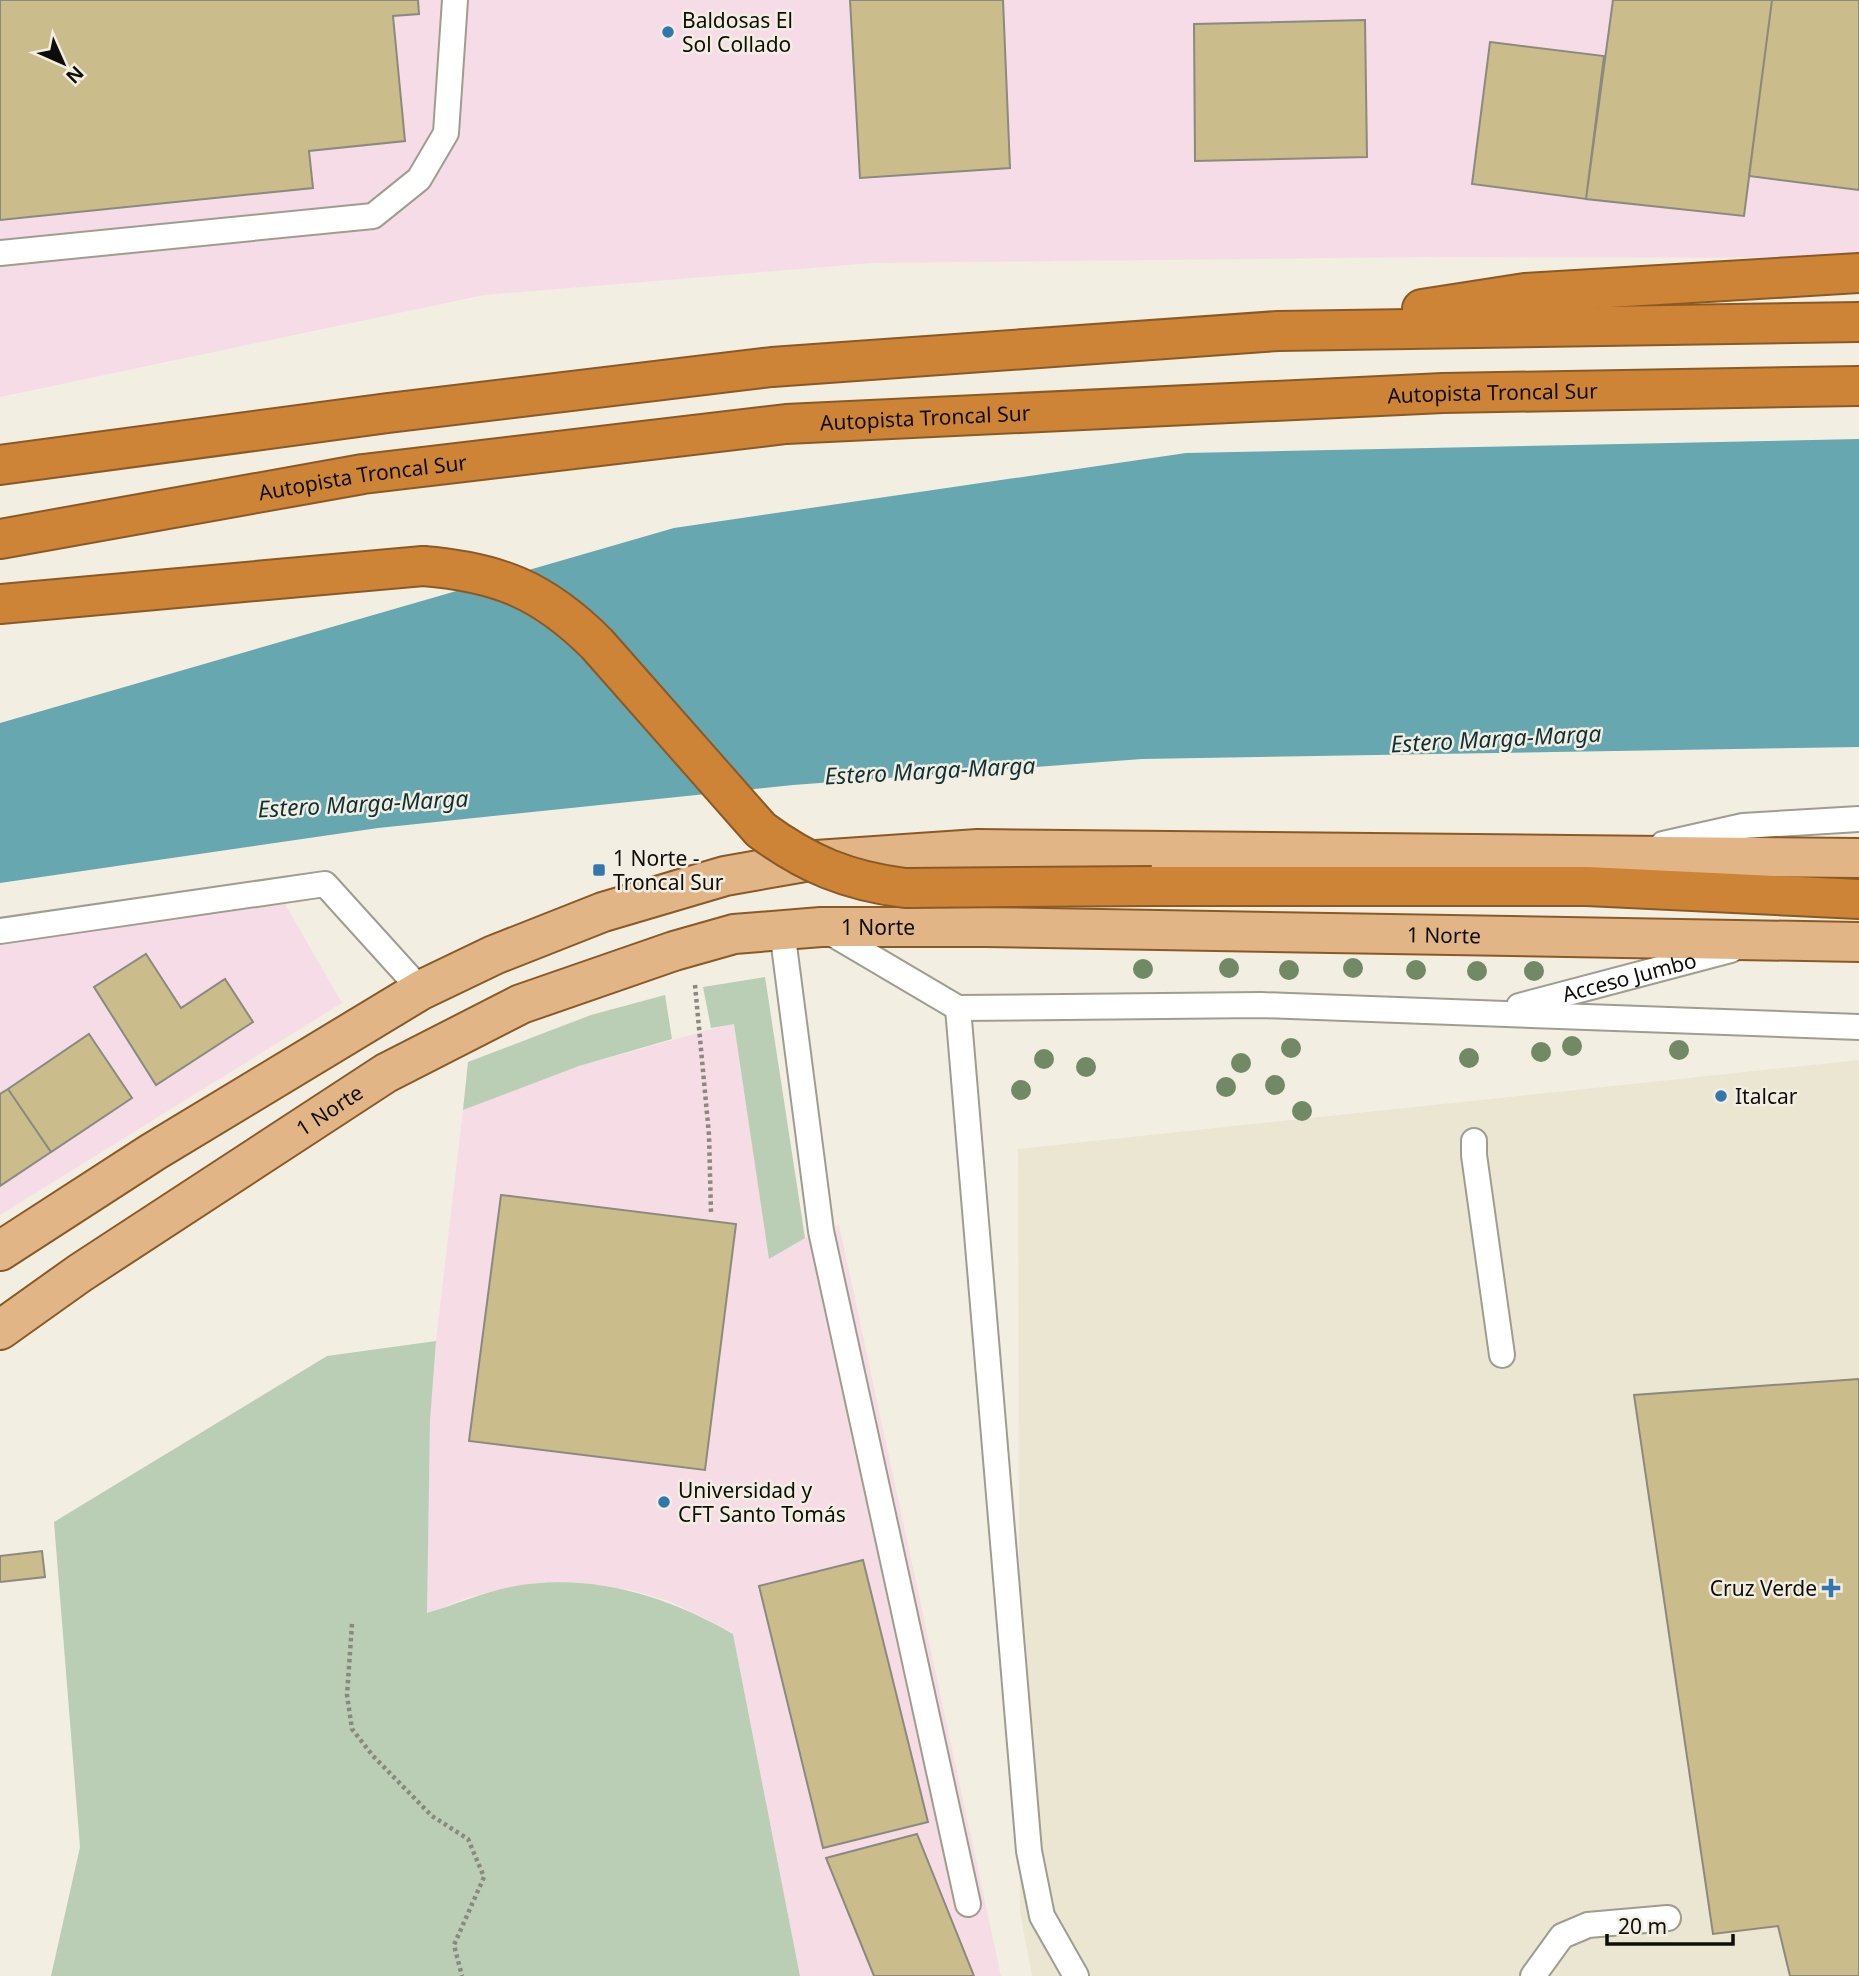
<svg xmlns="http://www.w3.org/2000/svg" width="1859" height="1976" font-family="'Noto Sans',sans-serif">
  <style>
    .built { fill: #ebe6d2 }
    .industrial { fill: #f6dce6 }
    .education { fill: #f6dce4 }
    .green { fill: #baceb5 }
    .water { fill: #66a7b0 }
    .building { fill: #cbbc8b; stroke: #8c897e; stroke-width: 2 }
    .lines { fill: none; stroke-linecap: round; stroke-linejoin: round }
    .service-casing { stroke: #9f9c90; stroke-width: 28 }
    .primary-casing { stroke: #8a5a26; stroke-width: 42 }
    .motorway-casing { stroke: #8a5a26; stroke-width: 42 }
    .path { stroke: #8b887f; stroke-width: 4.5; stroke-dasharray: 3.5 3.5; stroke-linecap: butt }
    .service { stroke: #fff; stroke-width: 24 }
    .primary { stroke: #e1b586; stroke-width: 38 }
    .motorway { stroke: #cd8436; stroke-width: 38 }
    .motorway-bridge-casing { stroke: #8a5a26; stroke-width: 42; stroke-linecap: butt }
    .motorway-bridge { stroke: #cd8436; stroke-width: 38 }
    .tree { fill: #728966 }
    .poi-dot { fill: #3376ac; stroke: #f2eee2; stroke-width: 2.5 }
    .labels { text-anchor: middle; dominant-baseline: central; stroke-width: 5; stroke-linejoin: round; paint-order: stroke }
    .poi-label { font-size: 21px; fill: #0f0d09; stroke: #f2eee2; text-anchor: start }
    .street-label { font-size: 21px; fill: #0f0d09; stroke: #f2eee2 }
    .water-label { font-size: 23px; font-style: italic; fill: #0f3035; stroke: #f2eee2 }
  </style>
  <rect width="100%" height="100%" fill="#f2eee2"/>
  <!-- built -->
  <path class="built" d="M1859,1060V1976H1032L1020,1912L1018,1149Z"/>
  <!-- industrial -->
  <path class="industrial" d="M0,0H1859V258L1425,257L872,263L484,295L0,397Z
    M285,904L342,1003L0,1215V943Z"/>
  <!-- education -->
  <path class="education" d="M734,1023L769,1258L805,1238L839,1225L1001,1976H800L733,1633L701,1616L669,1601L634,1591L599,1585L555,1583L511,1587L469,1597L427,1614L430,1421L436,1341L463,1110L579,1066Z"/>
  <!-- green -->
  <path class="green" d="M765,977L805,1238L769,1259L734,1024L711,1028L703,987Z
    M665,995L672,1039L579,1066L463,1110L468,1062L591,1015Z
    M436,1341L430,1421L427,1613C455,1605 481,1593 510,1587C589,1572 665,1595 733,1634L800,1976H51L80,1847L54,1522L327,1356Z"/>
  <!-- water -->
  <path class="water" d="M1859,439V747L1142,759L793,785L378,828L0,883V723L674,528L1186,453Z"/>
  <!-- building -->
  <path class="building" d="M0,0H418L419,14L393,16L405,141L309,151L313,188L0,220Z
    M850,0H1003L1010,168L860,178Z
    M1613,0H1772L1744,216L1586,199Z
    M1772,0H1859V190L1749,176Z
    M1365,20L1367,157L1195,161L1194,24Z
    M1490,42L1604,56L1586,199L1472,184Z
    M146,954L181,1008L225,979L253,1022L156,1085L94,987Z
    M89,1034L132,1098L51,1152L8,1089Z
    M8,1089L51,1152L0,1186V1094Z
    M501,1195L736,1224L705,1470L469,1441Z
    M1859,1379V1976H1790L1778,1926L1713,1934L1634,1395Z
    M42,1551L45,1577L0,1582V1556Z
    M863,1560L928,1822L823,1848L759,1586Z
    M917,1834L974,1976H874L826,1858Z"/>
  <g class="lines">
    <defs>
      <g id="service">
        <path d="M0,253L373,216L419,179L446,133L455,0"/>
        <path d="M1663,844L1743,826L1859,819"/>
        <path d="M824,929L958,1008L1261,1005L1859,1027"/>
        <path d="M782,930L821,1231L968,1904"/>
        <path d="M0,931L325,884L421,990"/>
        <path id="s1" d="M1519,1006L1731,950"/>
        <path d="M958,1008L1029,1851L1042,1916L1076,1976"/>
        <path d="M1474,1141V1155L1502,1355"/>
        <path d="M1533,1976L1562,1936L1588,1925L1668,1918"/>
      </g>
      <g id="primary">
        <path d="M0,1251L153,1152L421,990L494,955L603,912L725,876L816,860L978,849L1859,858"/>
        <path id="s2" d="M0,1330L80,1273L386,1073L521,1004L674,951L734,934L821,927H985L1859,942"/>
      </g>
      <g id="motorway">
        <path d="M1422,309L1525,293L1859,273"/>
        <path d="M0,465L388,413L772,367L1278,331L1859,322"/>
        <path id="s3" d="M0,539L363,474L786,424L1443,393L1859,386"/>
        <path d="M0,604L423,566"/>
        <path d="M1152,886H1587L1859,899"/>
      </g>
    </defs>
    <!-- service casing -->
    <use href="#service" class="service-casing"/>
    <!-- primary casing -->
    <use href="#primary" class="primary-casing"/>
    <!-- motorway casing -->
    <use href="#motorway" class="motorway-casing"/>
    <!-- path -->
    <path class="path" d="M695,985L709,1135L711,1212
      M352,1624L347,1695L352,1729L373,1756L432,1816L468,1839L484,1877L454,1945L462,1976"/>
    <!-- service -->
    <use href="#service" class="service"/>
    <!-- primary -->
    <use href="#primary" class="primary"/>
    <!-- motorway -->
    <use href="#motorway" class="motorway"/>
    <defs>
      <path id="motorway-bridge" d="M423,566C498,572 543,590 597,644L761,830C807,864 848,881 905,888L1152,886"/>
    </defs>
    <!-- motorway-bridge casing -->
    <use href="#motorway-bridge" class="motorway-bridge-casing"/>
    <!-- motorway-bridge -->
    <use href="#motorway-bridge" class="motorway-bridge"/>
  </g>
  <!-- trees -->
  <g class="tree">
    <circle cx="1229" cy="968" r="10"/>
    <circle cx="1353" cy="968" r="10"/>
    <circle cx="1143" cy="969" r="10"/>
    <circle cx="1289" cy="970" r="10"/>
    <circle cx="1416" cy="970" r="10"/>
    <circle cx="1477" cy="971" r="10"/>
    <circle cx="1534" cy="971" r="10"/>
    <circle cx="1572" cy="1046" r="10"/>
    <circle cx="1291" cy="1048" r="10"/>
    <circle cx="1679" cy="1050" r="10"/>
    <circle cx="1541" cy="1052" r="10"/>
    <circle cx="1469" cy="1058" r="10"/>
    <circle cx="1044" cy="1059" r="10"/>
    <circle cx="1241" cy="1063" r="10"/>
    <circle cx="1086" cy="1067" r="10"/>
    <circle cx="1275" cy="1085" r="10"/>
    <circle cx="1226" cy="1087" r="10"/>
    <circle cx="1021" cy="1090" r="10"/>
    <circle cx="1302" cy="1111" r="10"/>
  </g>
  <!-- markers -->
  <g class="poi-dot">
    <circle cx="668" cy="32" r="7"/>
    <rect x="592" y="863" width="14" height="14" rx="3.5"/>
    <circle cx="1721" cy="1096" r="7"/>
    <circle cx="664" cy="1502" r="7"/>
    <path d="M1827.5 1577.5h7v7h7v7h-7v7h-7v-7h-7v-7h7z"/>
  </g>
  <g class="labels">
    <!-- poi labels -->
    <g class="poi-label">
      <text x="682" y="20">Baldosas El<tspan x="682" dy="24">Sol Collado</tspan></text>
      <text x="613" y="858">1 Norte -<tspan x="613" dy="24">Troncal Sur</tspan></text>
      <text x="1735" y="1096">Italcar</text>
      <text x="678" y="1490">Universidad y<tspan x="678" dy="24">CFT Santo Tomás</tspan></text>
      <text x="1817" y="1588" text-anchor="end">Cruz Verde</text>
    </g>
    <!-- street labels -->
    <g class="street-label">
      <text stroke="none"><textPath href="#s3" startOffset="1502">Autopista Troncal Sur</textPath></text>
      <text stroke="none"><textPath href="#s3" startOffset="934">Autopista Troncal Sur</textPath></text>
      <text stroke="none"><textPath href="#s3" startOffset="368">Autopista Troncal Sur</textPath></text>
      <text stroke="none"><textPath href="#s2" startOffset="984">1 Norte</textPath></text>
      <text stroke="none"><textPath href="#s2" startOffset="1550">1 Norte</textPath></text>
      <text stroke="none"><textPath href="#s1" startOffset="114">Acceso Jumbo</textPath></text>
      <text stroke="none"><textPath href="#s2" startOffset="396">1 Norte</textPath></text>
    </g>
    <!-- water labels -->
    <g class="water-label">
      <text transform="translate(1496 738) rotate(-3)">Estero Marga-Marga</text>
      <text transform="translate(930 770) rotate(-3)">Estero Marga-Marga</text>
      <text transform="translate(363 803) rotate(-3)">Estero Marga-Marga</text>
    </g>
  </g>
  <!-- north arrow -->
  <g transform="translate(63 63) rotate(135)" stroke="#f2eee2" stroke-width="5" paint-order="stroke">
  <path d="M0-5L12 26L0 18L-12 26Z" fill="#0f0d09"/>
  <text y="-10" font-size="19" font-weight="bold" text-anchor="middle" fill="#0f0d09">N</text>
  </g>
  <!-- scale -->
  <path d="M1607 1934v10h126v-10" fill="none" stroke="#0f0d09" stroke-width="3.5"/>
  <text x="1618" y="1934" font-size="21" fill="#0f0d09" stroke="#f2eee2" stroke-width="5" paint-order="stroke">20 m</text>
</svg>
